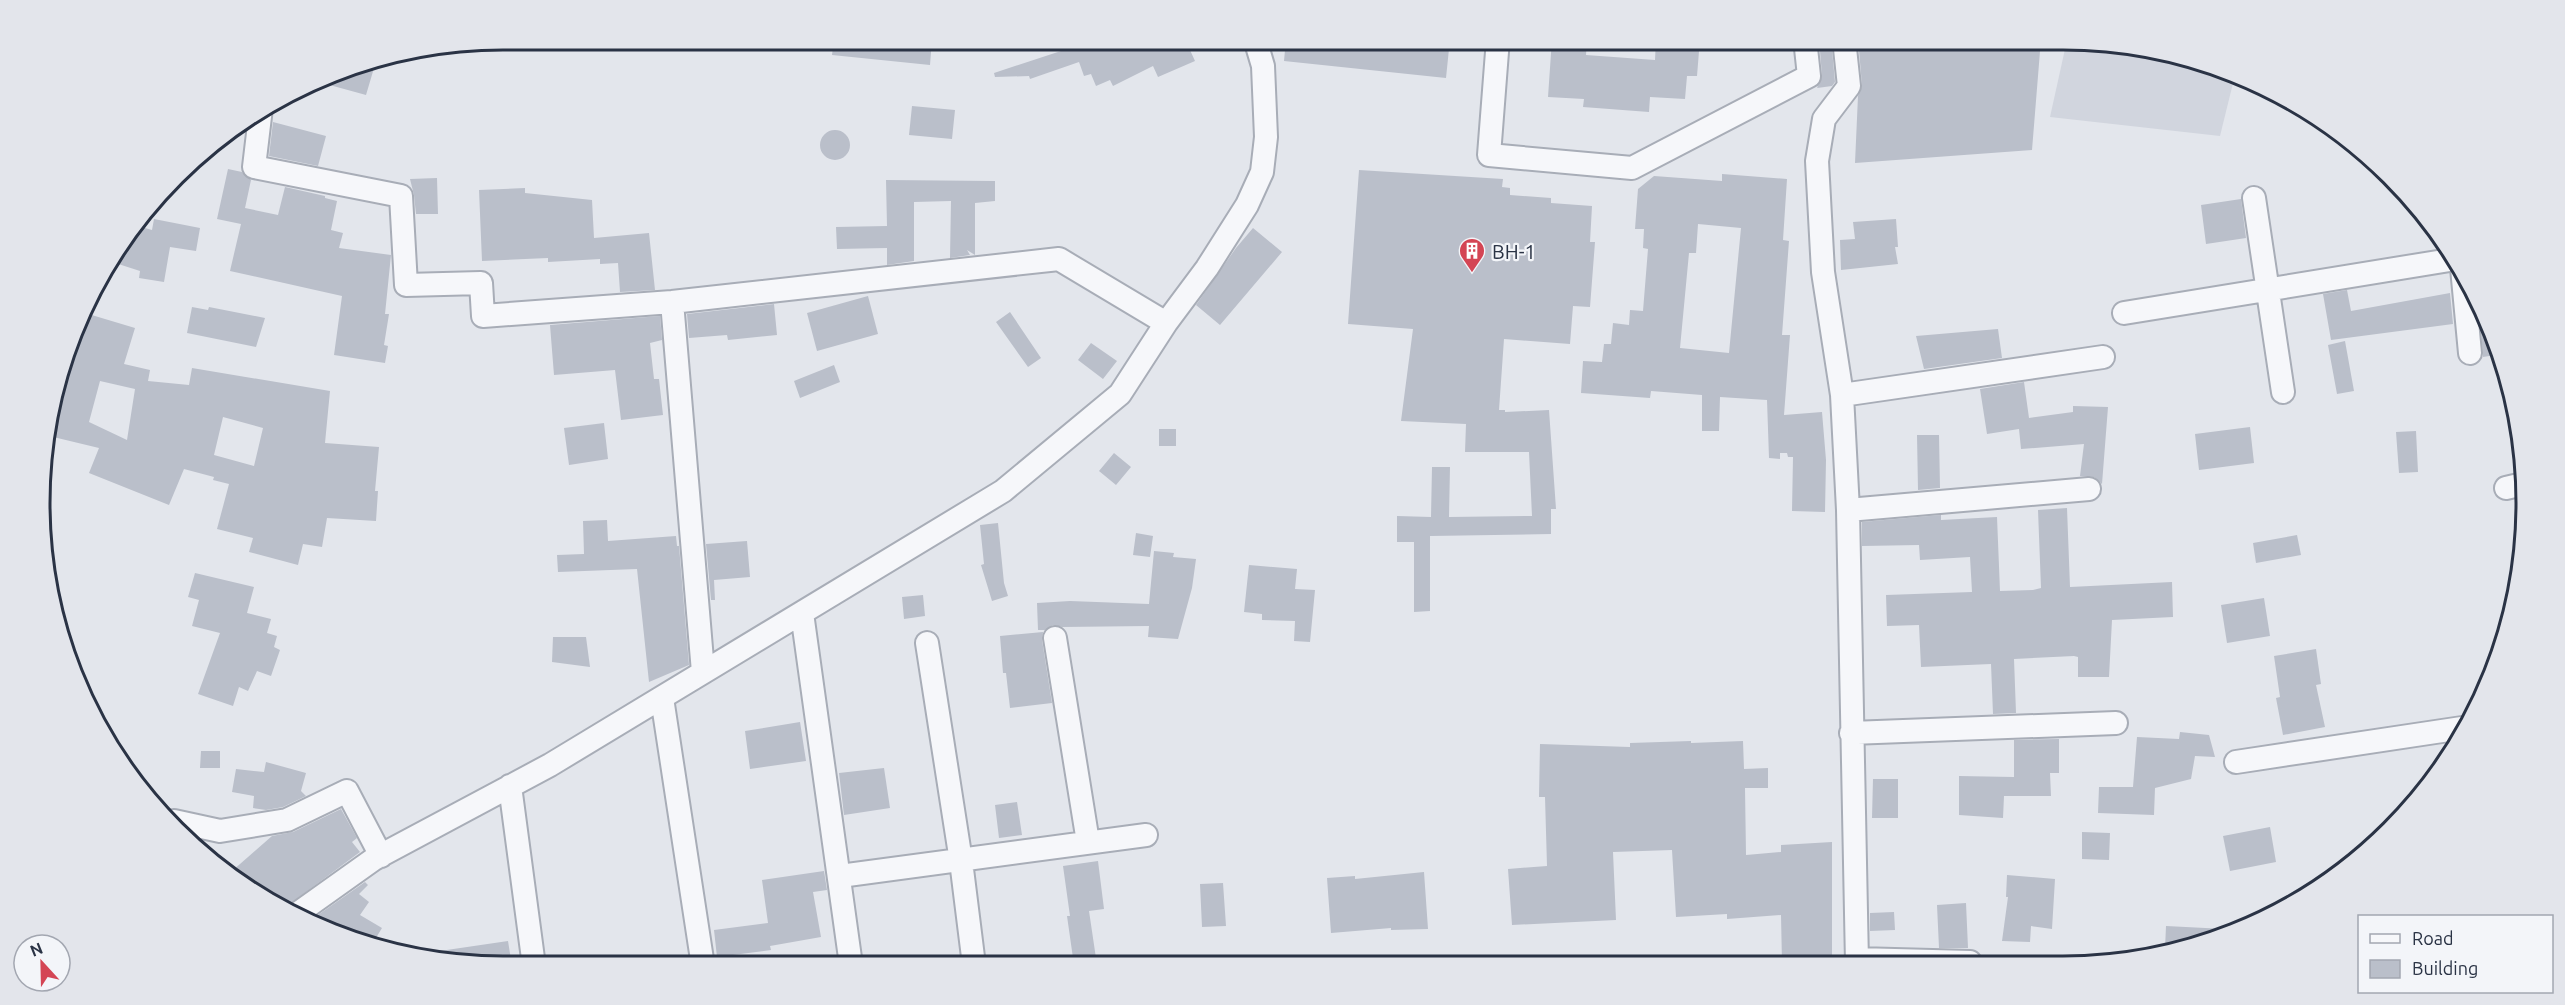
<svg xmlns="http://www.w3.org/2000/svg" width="2565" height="1005" font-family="Ubuntu,sans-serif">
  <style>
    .built { fill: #d1d5de }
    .building { fill: #babfca; fill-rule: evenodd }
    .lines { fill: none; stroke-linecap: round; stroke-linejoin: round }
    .street-casing { stroke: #a8adb7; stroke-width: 26 }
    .street { stroke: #f6f7fa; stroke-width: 22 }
    .labels { text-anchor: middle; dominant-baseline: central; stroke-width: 4.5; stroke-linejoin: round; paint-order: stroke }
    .poi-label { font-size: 20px; fill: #2a3345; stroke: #f3f5f9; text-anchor: start }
    .rim { fill: none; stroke: #2a3345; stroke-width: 3 }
  </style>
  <rect width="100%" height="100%" fill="#e3e6ec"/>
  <!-- built -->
  <path class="built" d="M2067,40L2183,55L2235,75L2220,136L2050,117Z"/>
  <!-- building -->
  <path class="building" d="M834,39H932L930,65L832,55Z
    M1061,39H1185L1195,61L1158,77L1153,66L1113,86L1110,80L1096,86L1091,74L1084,76L1079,62L1030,79L1029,76L995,77L994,73L1064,50Z
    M1286,39H1450L1446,78L1284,61Z
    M1552,39H1587L1586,55L1655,60L1656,39H1700L1697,76H1687L1685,99L1650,97L1649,112L1583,107L1584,99L1548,97Z
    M1819,39H1831L1835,82L1832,86L1817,88L1822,75Z
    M1858,39H2041L2032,150L1855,163L1858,96L1862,85Z
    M357,63L374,68L366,95L315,81Z
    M912,106L955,110L952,139L909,135Z
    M273,122L326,136L318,166L269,156Z
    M820 145a15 15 0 1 1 30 0a15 15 0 1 1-30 0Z
    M228,169L242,172L251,180L245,208L278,215L285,187L325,196V198L337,201L331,230L343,233L339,248L391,255L385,314H389L384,345L388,346L385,363L334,355L342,296L230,271L241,224L217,219Z
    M1359,170L1503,179L1502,187L1510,188V195L1551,198V203L1592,206L1590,242H1595L1590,307L1573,306L1570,344L1504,339L1499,410H1505V412L1549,410L1556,509H1551V534L1430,536V611L1414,612V542H1397V516L1431,517L1432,467H1450L1449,517L1532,516L1529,452H1465L1466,424L1401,421L1413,329L1348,324Z
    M1722,174L1787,179L1783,240L1789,241L1782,335H1790L1784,415L1822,412L1826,460L1825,512L1792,511L1793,457H1788L1787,453H1780V459L1769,458L1767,400L1720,397L1719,431H1702V395L1651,391L1650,398L1581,393L1583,361L1602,362L1604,344H1611L1613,323L1629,325L1630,310L1643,311L1648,249L1643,248L1644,229H1635L1638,189L1654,176L1722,181ZM1698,224L1741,228L1729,353L1680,348L1689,253H1696Z
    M437,178L438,214H416L414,195L410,179Z
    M886,180L995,181V201L975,203V255L967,250L970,255L950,258L951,201L914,202V261L887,265V248L837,249L836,227L887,226Z
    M525,188V193L592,200L594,238L649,233L655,290L620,292L618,263L600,264V259L548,262V258L482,261L479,190Z
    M2241,199L2246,238L2206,244L2201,205Z
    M154,219L200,228L196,251L170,247L164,282L139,278L140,271L109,261L138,226L152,230Z
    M1896,219L1898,247H1895L1898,264L1841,270L1840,240L1855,239L1853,222Z
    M1253,228L1282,252L1220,325L1196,305L1236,248Z
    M2347,290L2351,311L2450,293L2453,324L2331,340L2323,294Z
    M868,296L878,334L817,351L807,313Z
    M774,304L777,335L728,340L727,335L689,338L687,314Z
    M192,307L208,310L209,307L265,318L256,347L187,333Z
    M1010,312L1041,358L1028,367L996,322Z
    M85,313L135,328L124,364L150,370L148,381L189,385L192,368L330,391L325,443L379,447L375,491H378L376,521L327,518L322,547L303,544L298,565L249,552L253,538L217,529L229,484L213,480L214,477L184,469L169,505L89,473L99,448L45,435L64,354L68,355L77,326L81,327ZM100,381L135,389L127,440L89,422ZM223,417L263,428L254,466L214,455Z
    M660,316L662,340L650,343L654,379H659L663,415L621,420L615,370L554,375L550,325Z
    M1998,329L2002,358L1924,369L1916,336Z
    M2490,329L2502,354L2483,357L2481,330Z
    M2345,341L2354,391L2337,394L2328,345Z
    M1091,343L1117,361L1103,379L1078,360Z
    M834,365L840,382L800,398L794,381Z
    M2024,382L2029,418L2073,412V406L2108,407L2102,484L2094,477L2080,476L2084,444L2021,449L2019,429L1987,434L1980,389Z
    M604,423L608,459L569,465L564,428Z
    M2250,427L2254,463L2199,470L2195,434Z
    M1159,429H1176V446H1159Z
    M2416,431L2418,472L2399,473L2396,432Z
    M1917,435H1939L1940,488L1918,490Z
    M1114,453L1131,467L1116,485L1099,471Z
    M2067,508L2070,587L2172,582L2173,617L2112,620L2109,677H2078V657L2074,656L2014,659L2016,713L1993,714L1991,664L1921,667L1919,625L1887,626L1886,595L1972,592L1970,557L1920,560L1919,545L1862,546V522L1941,515V520L1997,517L2000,591L2033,590L2041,588L2038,510Z
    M607,520L608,541L676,536L677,546H679L689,665L649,682L637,569L558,572L557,555L584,554L583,521Z
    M998,523L1004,583L1008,596L992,601L981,565L984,564L980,525Z
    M1136,533L1153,536L1150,557L1133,555Z
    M2297,535L2301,555L2256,563L2253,543Z
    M747,541L750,577L714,580L715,600H711L706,544Z
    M1154,551L1174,553L1173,557L1196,559L1192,588L1178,639L1148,637L1149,626L1062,627L1053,625L1045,630H1038L1037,603L1070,601L1149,604Z
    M1249,565L1297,569L1295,589L1315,590L1310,642L1294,641L1295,621L1262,620V614L1244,612Z
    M195,573L254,587L247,613L271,619L267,633L277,636L274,647L280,650L271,676L257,671L248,691L239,687L233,706L198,694L220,633L192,626L199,600L188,597Z
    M923,595L925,616L904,619L902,597Z
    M2264,598L2270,636L2227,643L2221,605Z
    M1043,632L1042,640L1052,703L1010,708L1006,673H1003L1000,636Z
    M553,637H586L590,667L552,662Z
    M2316,649L2321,684L2316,685L2325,727L2283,735L2276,698L2280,697L2274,656Z
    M800,722L806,761L750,769L745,731Z
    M2180,732L2209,735L2215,757L2195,756L2191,779L2155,788L2154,815L2098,813L2099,787H2133L2137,737L2179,739Z
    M2059,739V773H2050L2051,796H2004L2003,818L1959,815V776L2014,777V740Z
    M1691,741V743L1743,741L1744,769L1768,768V788H1745L1746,855L1781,852V845L1832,842V963H1782L1781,915L1727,919V914L1676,917L1672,850L1613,852L1616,920L1512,925L1508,869L1547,866L1545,797H1539L1540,744L1630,747V743Z
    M201,751H220V768H200Z
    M266,762L306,773L301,791L306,796L283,807L266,810L253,808L254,796L232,792L236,769L264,772Z
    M884,768L890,808L844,815L839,773Z
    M1873,779H1898V818H1872Z
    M1017,802L1022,835L999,838L995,805Z
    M341,809L357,838L352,842L360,852L283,909L243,884L232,871L272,836L293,832Z
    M2270,827L2276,862L2230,871L2223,836Z
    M2082,832L2110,833L2109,860L2082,859Z
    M1098,861L1104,909L1089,911L1097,965H1074L1067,916H1070L1063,866Z
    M824,871L827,890L813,892L821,937L770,946L771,950L717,957L714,930L768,923L762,880Z
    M1424,872L1428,929L1391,930V928L1331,933L1327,878L1355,876V879Z
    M2007,875L2055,879L2052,929L2031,926L2030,942L2002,941L2008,897H2006Z
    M365,882L368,885L359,894L369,902L360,915L382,928L371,946L308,922Z
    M1223,883L1226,926L1202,927L1200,884Z
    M1966,903L1968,948H1939L1937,905Z
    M1894,912L1895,930L1870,931V913Z
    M2166,926L2225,929V931L2165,949Z
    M508,941L512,966L433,957V952Z"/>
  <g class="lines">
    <defs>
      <path id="street" d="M1498,39L1489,155L1632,168L1809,76L1805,39
        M1844,39L1849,86L1824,119L1817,161L1823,272L1842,395L1848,510L1857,963
        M261,108L254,167L401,196L406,285L481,283L483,316L672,302L1059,259L1166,323L1207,268L1247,205L1262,172L1266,137L1263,66L1255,39
        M2254,198L2283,392
        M2462,268L2470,353
        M672,302L703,672
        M2124,313L2456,259
        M1842,395L2103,357
        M2506,488L2523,484
        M1848,510L2089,489
        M802,613L851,965
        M1055,638L1088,842
        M927,643L961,861L974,965
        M662,698L703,966
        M1851,733L2116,723
        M2236,762L2462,728
        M510,786L534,966
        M174,821L220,831L287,820L347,791L381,856
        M840,876L1146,835
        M294,916L374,859L550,765L1003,491L1120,394L1166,323
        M1857,959L1970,962"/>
    </defs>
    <!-- street casing -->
    <use href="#street" class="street-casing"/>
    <!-- street -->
    <use href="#street" class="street"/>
  </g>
  <!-- icons -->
  <defs>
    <symbol id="building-pin" viewBox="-11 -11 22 30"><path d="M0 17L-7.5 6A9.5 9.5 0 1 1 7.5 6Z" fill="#d44554" stroke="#f3f5f9"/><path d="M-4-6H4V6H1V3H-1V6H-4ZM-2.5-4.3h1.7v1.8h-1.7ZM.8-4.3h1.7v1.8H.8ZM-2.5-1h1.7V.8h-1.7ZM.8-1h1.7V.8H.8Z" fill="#fff"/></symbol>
  </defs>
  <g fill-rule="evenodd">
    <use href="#building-pin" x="1457" y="236" width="30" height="40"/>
  </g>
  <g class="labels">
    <!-- poi labels -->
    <g class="poi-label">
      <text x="1492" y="251">BH-1</text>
    </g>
  </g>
  <!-- crop -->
  <path d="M0 0H2565V1005H0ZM503 50H2063A453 453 0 0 1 2516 503V503A453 453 0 0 1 2063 956H503A453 453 0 0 1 50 503V503A453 453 0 0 1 503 50Z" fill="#e3e5eb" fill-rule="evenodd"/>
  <path class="rim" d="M503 50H2063A453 453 0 0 1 2516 503V503A453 453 0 0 1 2063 956H503A453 453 0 0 1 50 503V503A453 453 0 0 1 503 50Z"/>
  <!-- legend -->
  <rect x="2358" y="915" width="195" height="78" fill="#f3f5f9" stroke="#a3a7b1" stroke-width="1.5"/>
  <rect x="2370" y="934" width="30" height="9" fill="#f6f7fa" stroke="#a3a7b1" stroke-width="1.5"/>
  <text x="2412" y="945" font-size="18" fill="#2a3345">Road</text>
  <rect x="2370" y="960" width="30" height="18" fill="#babfca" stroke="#a3a7b1" stroke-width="1.5"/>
  <text x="2412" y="975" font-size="18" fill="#2a3345">Building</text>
  <!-- north arrow -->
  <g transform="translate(42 963) rotate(338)"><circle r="28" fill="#f3f5f9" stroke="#a3a7b1" stroke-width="1.5"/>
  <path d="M0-4.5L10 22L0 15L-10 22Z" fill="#d44554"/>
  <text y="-9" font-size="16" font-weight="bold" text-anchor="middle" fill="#2a3345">N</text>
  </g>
</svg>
